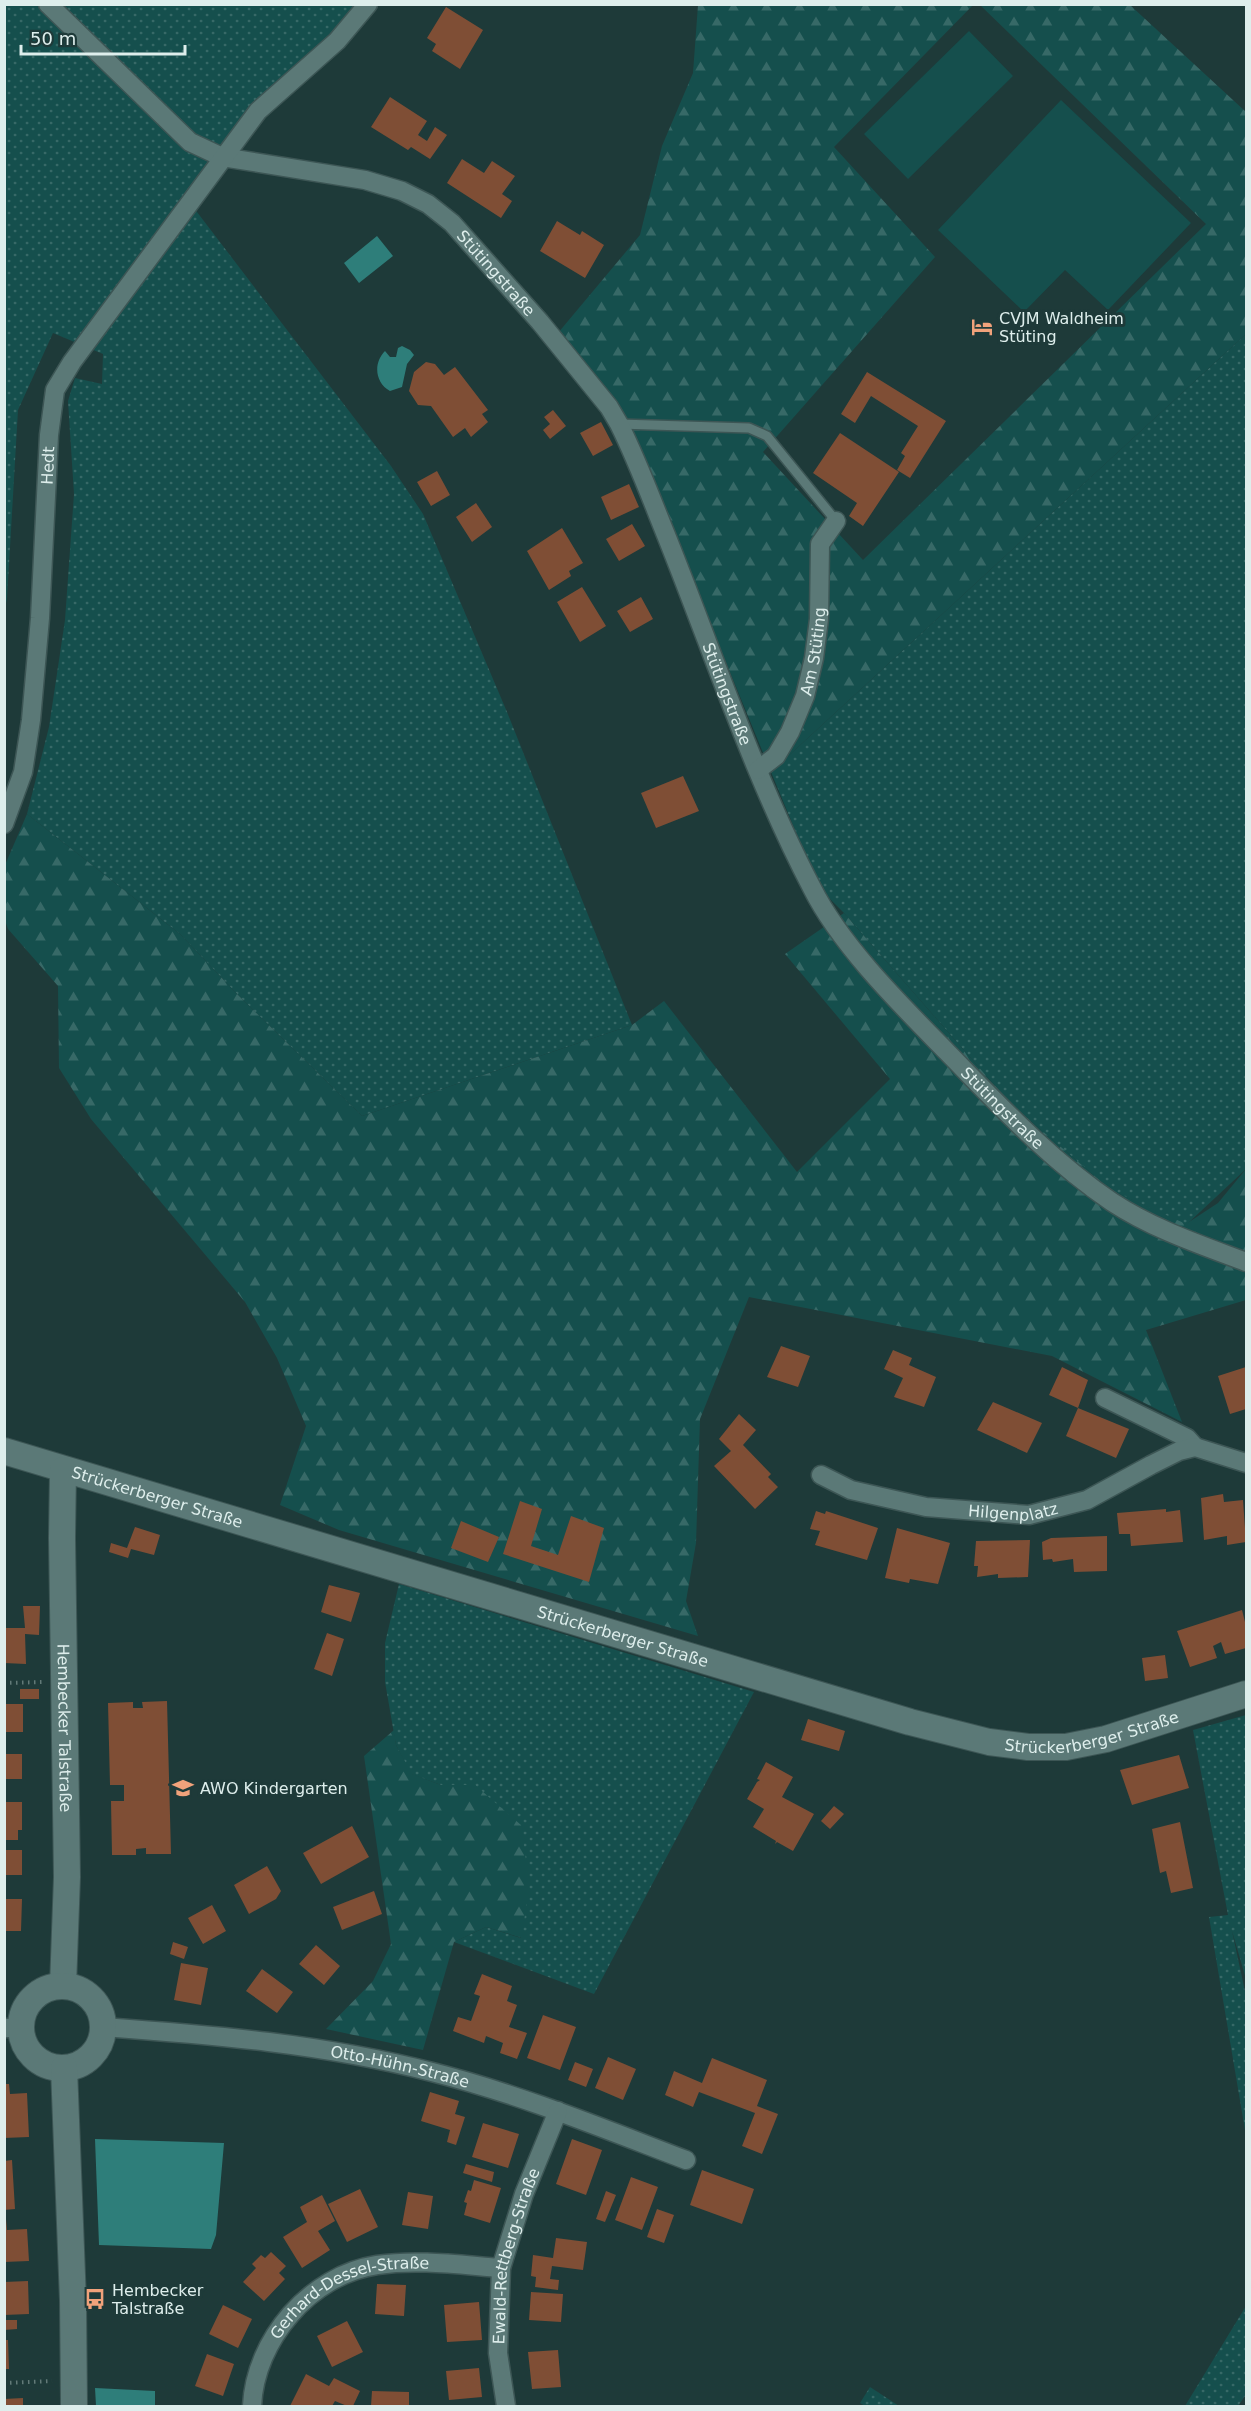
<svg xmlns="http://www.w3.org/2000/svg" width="1251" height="2411" font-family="'DejaVu Sans',sans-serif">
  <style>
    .grass { fill: url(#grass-dots) }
    .forest { fill: url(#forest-firs) }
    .pitch { fill: #154f4d }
    .water { fill: #2e7e7a }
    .building { fill: #7f4e35 }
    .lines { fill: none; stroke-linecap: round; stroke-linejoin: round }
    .lane-casing { stroke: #3d5655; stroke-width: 12 }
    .street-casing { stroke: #3d5655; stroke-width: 21 }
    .secondary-casing { stroke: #3d5655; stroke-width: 28 }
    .path { stroke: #627a78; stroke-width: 4; stroke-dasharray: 1.5 4.5; stroke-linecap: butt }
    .lane { stroke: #5b7977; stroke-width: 9 }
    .street { stroke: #5b7977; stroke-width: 18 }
    .secondary { stroke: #5b7977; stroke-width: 26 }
    .labels { text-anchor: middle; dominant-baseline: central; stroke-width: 6; stroke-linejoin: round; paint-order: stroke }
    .street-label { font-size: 16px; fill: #deeeec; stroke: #1e3a39 }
    .poi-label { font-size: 16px; fill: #deeeec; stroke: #1e3a39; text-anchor: start }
  </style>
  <defs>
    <pattern id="grass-dots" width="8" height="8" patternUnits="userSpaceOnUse" patternTransform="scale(1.5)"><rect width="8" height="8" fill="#154f4d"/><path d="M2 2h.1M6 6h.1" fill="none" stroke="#376967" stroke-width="1.8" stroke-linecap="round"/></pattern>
    <pattern id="forest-firs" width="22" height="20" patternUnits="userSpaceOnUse" patternTransform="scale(1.5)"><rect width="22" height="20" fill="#154f4d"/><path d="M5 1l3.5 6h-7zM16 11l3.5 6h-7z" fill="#376967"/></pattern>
  </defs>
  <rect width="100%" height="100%" fill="#1e3a39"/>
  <!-- grass -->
  <path class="grass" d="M5,5H357L332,36L247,114L184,195L391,466L423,514L507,712L632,1025L362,1116L239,996L180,934L27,814L49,727L65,620L74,494L68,401L75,378L102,384L103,354L53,333L18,410L7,599L5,607Z
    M1246,334V1169L1186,1225L1111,1190L1011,1104L844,913L819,888L771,772Z
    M399,1584L754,1692L594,1994L454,1942L486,1927L521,1938L475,1785H441L411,1774L396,1745L385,1682V1643Z
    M1246,1715V1979L1232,1931L1246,1996V2136L1209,1917L1228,1915L1193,1730Z
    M1246,2306L1245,2396L1238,2406H1185Z
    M870,2387L899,2406H865L860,2403Z"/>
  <!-- forest -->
  <path class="forest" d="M698,5H973L834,147L935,257L763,452L863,560L1206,224L980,5H1130L1246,112V334L771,772L640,453L558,333L640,235L662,146L693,73Z
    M27,814L180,934L239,996L362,1116L632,1025L664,1001L797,1172L890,1079L785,954L844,913L1011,1104L1111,1190L1186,1224L1218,1203L1246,1169V1300L1146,1330L1182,1422L1052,1356L749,1297L700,1419L696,1543L686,1601L698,1636L339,1530L280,1505L306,1426L277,1358L245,1302L91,1119L59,1068L58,986L8,929L5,920V865Z
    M394,1730L396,1745L412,1774L441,1785H475L521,1825L529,1882L522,1938L486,1927L454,1942L423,2050L326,2029L373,1981L391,1944L364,1756Z"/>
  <!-- pitch -->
  <path class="pitch" d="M969,31L1013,76L908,179L864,134Z
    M1061,100L1191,223L1108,310L1065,270L1024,312L938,230Z"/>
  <!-- water -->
  <path class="water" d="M377,236L393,256L359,283L344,263Z
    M402,346L410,350L414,355L407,364L402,387L390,391C375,383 373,363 385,351L390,357H396L398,348Z
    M95,2139L224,2143L216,2235L211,2249L99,2245Z
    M95,2388L155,2391V2406H96Z"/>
  <!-- building -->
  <path class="building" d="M446,7L483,30L460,69L432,51L436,44L427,38Z
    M390,97L427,121L418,135L427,141L435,127L447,135L430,159L411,147L408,150L371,127Z
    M462,159L484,173L492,161L515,176L502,194L512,201L501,218L447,183Z
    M557,221L580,235L582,231L604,245L585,278L540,251Z
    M426,362L435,364L444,375L455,367L488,410L482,414L488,422L471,437L465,428L453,437L431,406L418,405L409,391L414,372Z
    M867,372L946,421L910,478L897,470L905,456L901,453L918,426L871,396L855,423L841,414Z
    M553,410L566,426L550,439L543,430L550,424L544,417Z
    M601,422L613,445L593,456L580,433Z
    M840,433L899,472L863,526L849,516L857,503L813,473Z
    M437,471L450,495L431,506L417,482Z
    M629,484L639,507L611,520L601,497Z
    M476,503L492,527L472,542L456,517Z
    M632,524L645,546L619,561L606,539Z
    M562,528L583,563L569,571L571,576L549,590L527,551Z
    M582,587L606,626L580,642L557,602Z
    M641,597L653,619L630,632L617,611Z
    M683,776L699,811L656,828L641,793Z
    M781,1346L810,1356L798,1387L767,1377Z
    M893,1350L912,1358L909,1365L936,1377L924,1407L894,1397L903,1378L884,1369Z
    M1062,1367L1088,1380L1078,1408L1049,1395Z
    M1246,1367V1409L1230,1414L1218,1376Z
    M993,1402L1042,1423L1027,1453L977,1430Z
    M1078,1408L1129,1429L1116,1458L1066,1436Z
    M739,1414L756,1430L743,1445L771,1474L768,1477L778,1487L755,1509L714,1466L731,1451L719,1439Z
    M1223,1494L1224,1502L1243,1500L1246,1542L1227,1545V1536L1204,1540L1201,1498Z
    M520,1501L542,1509L531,1546L558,1555L571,1516L604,1528L589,1582L503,1554Z
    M1166,1509V1512L1180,1510L1183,1542L1131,1546L1130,1534H1119L1117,1513Z
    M816,1511L825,1514L826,1511L878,1528L867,1560L815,1545L820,1531L810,1529Z
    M461,1521L499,1537L488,1562L451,1548Z
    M135,1527L160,1535L154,1555L131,1549L128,1558L109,1552L111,1543L127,1548Z
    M897,1528L950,1543L938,1584L910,1579L909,1583L885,1578Z
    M1107,1536V1571L1074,1572L1073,1559L1053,1562L1052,1559L1043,1560L1042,1542L1051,1538Z
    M1030,1540L1028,1577L998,1578V1574L977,1577L978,1566H974L976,1541Z
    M329,1585L360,1593L351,1622L321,1612Z
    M23,1606H40L39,1635L25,1634L26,1664L4,1663V1628H25Z
    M1242,1610L1246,1626V1648L1225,1654L1221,1642L1213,1646L1217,1658L1190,1667L1177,1631Z
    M327,1633L344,1639L332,1676L314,1669Z
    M1165,1655L1168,1678L1145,1681L1142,1658Z
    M20,1689H39V1699H20Z
    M167,1701L171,1854H146V1848L136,1849V1855H112L111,1801H124V1785H110L108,1703L133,1702V1708H143L142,1702Z
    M4,1704H23V1732H4Z
    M808,1719L845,1731L839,1751L801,1740Z
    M4,1754H22V1779H4Z
    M1179,1755L1189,1788L1132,1805L1120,1770Z
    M766,1762L793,1777L782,1797L814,1814L793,1851L777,1842L775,1844L776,1841L753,1827L764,1809L747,1799L757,1782L760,1780L757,1779Z
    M5,1802H22V1830H18V1840H5Z
    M834,1806L844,1814L830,1829L821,1821Z
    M1180,1822L1193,1888L1171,1893L1166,1871L1160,1873L1152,1829Z
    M352,1826L369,1857L321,1884L303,1853Z
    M4,1850H22V1875H4Z
    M267,1866L281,1891L276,1899L249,1914L234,1885Z
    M374,1891L382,1914L342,1930L333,1907Z
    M4,1899H22L21,1931H4Z
    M212,1905L226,1931L203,1944L188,1918Z
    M173,1942L188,1947L184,1959L170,1954Z
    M316,1945L340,1966L324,1985L299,1964Z
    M181,1963L208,1968L201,2005L174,2000Z
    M262,1969L293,1992L277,2013L246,1991Z
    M482,1974L512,1986L507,2001L517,2005L509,2027L527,2033L517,2059L500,2053L503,2043L486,2036L484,2043L453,2031L458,2017L471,2021L480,1996L474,1994Z
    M543,2015L576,2027L560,2070L527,2058Z
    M608,2057L636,2069L623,2100L595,2088Z
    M712,2058L767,2080L757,2106L778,2114L762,2154L742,2146L755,2113L699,2092L693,2107L665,2095L674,2071L702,2083Z
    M575,2062L593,2069L586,2087L568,2080Z
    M4,2084H9L10,2094L27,2093L29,2137L4,2138Z
    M430,2092L459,2101L455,2114L465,2117L456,2145L447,2142L450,2130L421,2121Z
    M483,2123L519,2134L508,2168L472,2157Z
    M572,2139L602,2150L586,2195L556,2184Z
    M12,2160L15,2209L4,2210V2161Z
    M466,2164L494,2172L492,2182L463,2173Z
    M702,2170L754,2189L742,2224L690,2205Z
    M631,2177L658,2187L642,2230L615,2220Z
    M474,2180L501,2188L490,2223L464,2215L467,2203L464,2202L468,2190L471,2191Z
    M360,2189L378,2227L347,2242L328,2204Z
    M606,2191L616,2195L605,2222L596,2219Z
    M408,2192L433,2196L428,2229L402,2225Z
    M322,2195L335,2221L318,2231L330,2250L302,2268L283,2237L307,2222L300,2207Z
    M657,2209L674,2215L664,2243L647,2237Z
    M4,2219H6L7,2230L27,2229L29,2261L4,2262Z
    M556,2238L587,2242L583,2270L552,2266L550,2279L559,2280L558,2290L535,2287L536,2277L531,2276L533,2255L553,2258Z
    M271,2252L286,2266L279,2273L285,2279L264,2301L243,2282L256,2268L252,2264L261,2255L265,2258Z
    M28,2281L29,2314L4,2315V2282Z
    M377,2284L406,2285L404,2316L375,2314Z
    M531,2292L563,2294L561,2322L529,2320Z
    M479,2302L482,2340L447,2342L444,2305Z
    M223,2305L252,2319L238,2348L209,2334Z
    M4,2320H17V2329L4,2330Z
    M347,2321L363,2352L332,2367L317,2336Z
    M4,2340H8L9,2369H4Z
    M558,2350L561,2387L532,2389L528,2352Z
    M207,2354L234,2364L223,2396L195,2386Z
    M479,2368L482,2397L449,2400L446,2371Z
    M306,2374L329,2386L334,2378L360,2391L353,2406H347L335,2401L332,2406H290Z
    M372,2391L409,2392V2406H371Z
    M23,2398V2406H4V2399Z"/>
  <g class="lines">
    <defs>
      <path id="lane" d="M619,424L749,428L767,436L836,521"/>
      <g id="street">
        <path id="s1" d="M48,4L190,142L222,157L365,180L402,191L428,204L452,223L540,322L609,407L619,424C637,460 651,498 666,535C713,652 753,775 812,888C841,946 901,1005 947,1052C999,1105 1050,1160 1112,1202C1153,1229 1201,1245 1246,1262"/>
        <path id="s2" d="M758,770L776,756L790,732L805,696L814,658L819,619L820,544L836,521"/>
        <path id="s3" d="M4,824L23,772L31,720L40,618L49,435L55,390L72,362L258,111L337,41L368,4"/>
        <path d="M1105,1398L1187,1438L1195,1447"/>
        <path id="s4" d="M821,1475L851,1490L926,1507L1029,1515L1087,1500L1151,1465L1179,1451L1195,1447L1246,1463"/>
        <path id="s5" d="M103,2027C214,2035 324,2044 432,2072C519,2094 602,2128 686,2160"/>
        <path d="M4,2028H21"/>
        <path id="s6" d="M252,2406C255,2340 310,2275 377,2265C418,2259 460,2265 501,2268"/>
        <path id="s7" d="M506,2406L498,2353L501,2268L524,2194L558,2111"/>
      </g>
      <g id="secondary">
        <path id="s8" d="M4,1451L910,1722L989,1742L1028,1747H1066L1106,1739L1246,1694"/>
        <path id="s9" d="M63,1470L62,1538L67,1877L63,1986"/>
        <circle cx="62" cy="2027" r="41"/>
        <path d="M64,2068L73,2301L74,2406"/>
      </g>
    </defs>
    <!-- lane casing -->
    <use href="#lane" class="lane-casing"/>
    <!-- street casing -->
    <use href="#street" class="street-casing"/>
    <!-- secondary casing -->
    <use href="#secondary" class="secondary-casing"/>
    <!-- path -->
    <path class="path" d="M4,1683L43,1682
      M4,2383L52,2381"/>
    <!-- lane -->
    <use href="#lane" class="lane"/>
    <!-- street -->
    <use href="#street" class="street"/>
    <!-- secondary -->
    <use href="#secondary" class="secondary"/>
  </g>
  <!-- icons -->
  <defs>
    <symbol id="hotel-bare" viewBox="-9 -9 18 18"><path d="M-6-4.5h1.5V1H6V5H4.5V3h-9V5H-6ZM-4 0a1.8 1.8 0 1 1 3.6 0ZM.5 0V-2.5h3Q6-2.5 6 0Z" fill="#f1a27b" stroke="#1e3a39" stroke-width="2.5" paint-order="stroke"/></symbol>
    <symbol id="school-bare" viewBox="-9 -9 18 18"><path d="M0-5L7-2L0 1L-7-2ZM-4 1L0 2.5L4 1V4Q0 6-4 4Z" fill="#f1a27b" stroke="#1e3a39" stroke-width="2.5" paint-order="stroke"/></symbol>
    <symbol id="bus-bare" viewBox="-9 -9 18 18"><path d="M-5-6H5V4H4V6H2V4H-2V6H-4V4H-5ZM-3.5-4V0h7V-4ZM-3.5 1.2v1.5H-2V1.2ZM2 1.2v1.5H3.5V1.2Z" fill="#f1a27b" stroke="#1e3a39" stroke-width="2.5" paint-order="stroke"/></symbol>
  </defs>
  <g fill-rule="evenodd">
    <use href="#hotel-bare" x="967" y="312" width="30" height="30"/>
    <use href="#school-bare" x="168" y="1773" width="30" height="30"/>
    <use href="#bus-bare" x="80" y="2284" width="30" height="30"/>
  </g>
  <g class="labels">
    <!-- street labels -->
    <g class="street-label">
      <text stroke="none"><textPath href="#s1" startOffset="543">Stütingstraße</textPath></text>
      <text stroke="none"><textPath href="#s3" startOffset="363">Hedt</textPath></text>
      <text stroke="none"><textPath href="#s2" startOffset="135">Am Stüting</textPath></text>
      <text stroke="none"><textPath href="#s1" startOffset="1029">Stütingstraße</textPath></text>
      <text stroke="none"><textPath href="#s1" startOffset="1533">Stütingstraße</textPath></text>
      <text stroke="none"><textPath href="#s8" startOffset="160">Strückerberger Straße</textPath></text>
      <text stroke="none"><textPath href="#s4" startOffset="198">Hilgenplatz</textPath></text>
      <text stroke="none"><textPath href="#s8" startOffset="646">Strückerberger Straße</textPath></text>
      <text stroke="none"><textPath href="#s9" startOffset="258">Hembecker Talstraße</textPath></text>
      <text stroke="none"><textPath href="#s8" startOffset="1132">Strückerberger Straße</textPath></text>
      <text stroke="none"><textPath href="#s5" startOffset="300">Otto-Hühn-Straße</textPath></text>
      <text stroke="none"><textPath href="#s7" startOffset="153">Ewald-Rettberg-Straße</textPath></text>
      <text stroke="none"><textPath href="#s6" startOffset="164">Gerhard-Dessel-Straße</textPath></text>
    </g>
    <!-- poi labels -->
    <g class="poi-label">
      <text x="999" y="318">CVJM Waldheim<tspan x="999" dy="18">Stüting</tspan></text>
      <text x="200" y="1788">AWO Kindergarten</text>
      <text x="112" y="2290">Hembecker<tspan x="112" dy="18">Talstraße</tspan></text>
    </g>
  </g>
  <!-- border -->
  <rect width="1251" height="2411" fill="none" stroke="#deeeec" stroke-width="12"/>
  <!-- scale -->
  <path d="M21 45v9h164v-9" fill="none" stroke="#deeeec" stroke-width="3"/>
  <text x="30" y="45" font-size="18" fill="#deeeec" stroke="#1e3a39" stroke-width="4.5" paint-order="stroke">50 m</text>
</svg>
